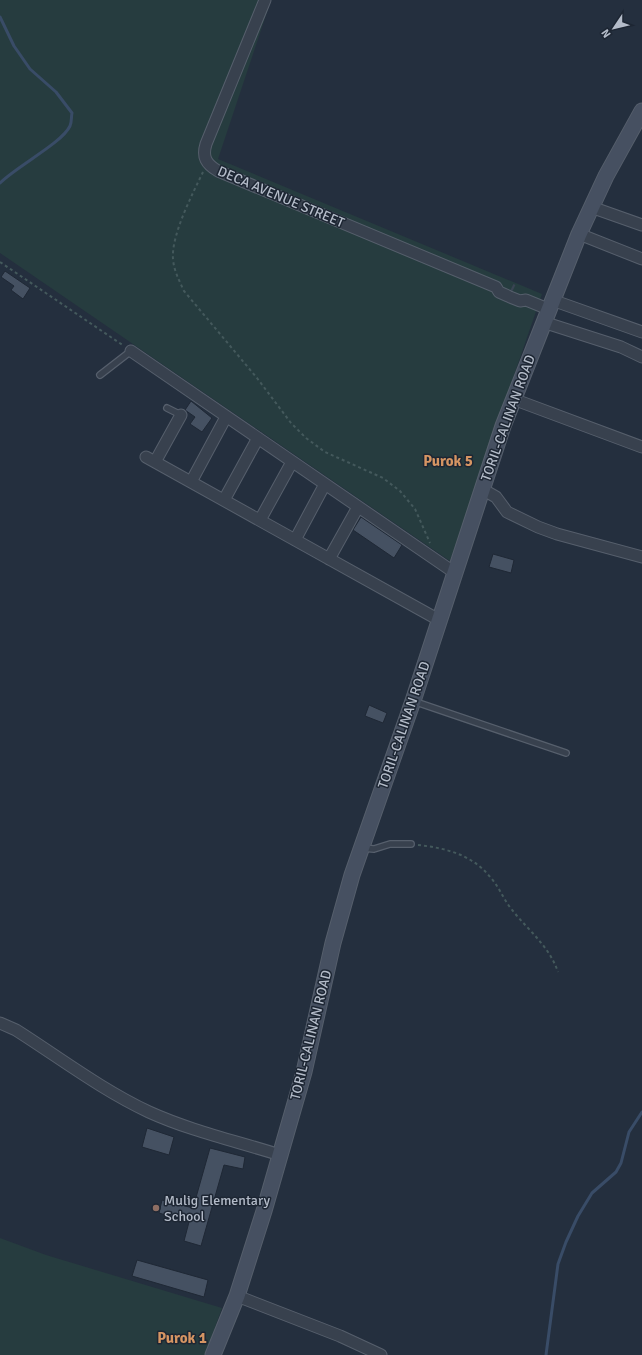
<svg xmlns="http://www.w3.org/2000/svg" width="642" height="1355" font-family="Signika,sans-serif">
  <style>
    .green { fill: #263c3f }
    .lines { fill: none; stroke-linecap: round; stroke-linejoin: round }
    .stream { stroke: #394c67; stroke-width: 3 }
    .building { fill: #455162; stroke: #1f2835 }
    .street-tunnel { stroke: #3a4453; stroke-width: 11; stroke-dasharray: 11 5.5; stroke-linecap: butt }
    .lane-casing { stroke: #565f6c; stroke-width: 8 }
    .street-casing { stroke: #565f6c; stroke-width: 13 }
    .secondary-casing { stroke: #565f6c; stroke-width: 17 }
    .path { stroke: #44595c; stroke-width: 2; stroke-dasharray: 3 3; stroke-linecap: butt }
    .lane { stroke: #38414e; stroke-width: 5.5 }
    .street { stroke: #38414e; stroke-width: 11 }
    .secondary { stroke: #465061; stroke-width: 15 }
    .education-dot { fill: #8d6e63; stroke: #1d2633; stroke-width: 1.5 }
    .labels { text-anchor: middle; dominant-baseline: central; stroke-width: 3; stroke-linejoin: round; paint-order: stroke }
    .street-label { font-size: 14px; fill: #b4bcc9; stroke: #1d2633 }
    .poi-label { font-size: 14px; fill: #b4bcc9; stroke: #1d2633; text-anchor: start }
    .neighbourhood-label { font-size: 15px; font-weight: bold; fill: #d59563; stroke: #1d2633 }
  </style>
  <rect width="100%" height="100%" fill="#242f3e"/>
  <!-- green -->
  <path class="green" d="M0,0H271L218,159L542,294L450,561L0,253Z
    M0,1238L46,1255L222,1308L205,1355H0Z"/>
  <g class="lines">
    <!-- stream -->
    <path class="stream" d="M0,17L14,46L30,69L56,92L72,113C71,117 72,122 70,126C62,143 17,166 0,183
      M546,1355L558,1264L566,1242L578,1216L592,1193L616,1172L621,1163L629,1132L642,1112"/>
  </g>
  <!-- building -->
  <path class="building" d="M5,271L30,288L23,299L11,290L14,286L1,277Z
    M191,401L212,418L202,432L190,424L195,417L185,410Z
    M361,517L402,545L394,558L353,530Z
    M493,554L514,560L511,573L489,567Z
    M369,705L387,713L383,723L365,716Z
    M147,1128L174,1137L169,1155L142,1147Z
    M210,1148L245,1157L243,1169L224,1165L201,1246L184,1241L189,1222L159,1213L162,1200L193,1208Z
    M137,1260L208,1280L204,1297L132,1276Z"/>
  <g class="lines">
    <!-- street-tunnel -->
    <path class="street-tunnel" d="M511,289L513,290"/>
    <defs>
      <path id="lane" d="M100,375L131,351
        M167,408L181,415
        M413,701L566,753
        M362,848L374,849L390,844H411"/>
      <path id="street" d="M265,0L206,144C202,157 206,164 218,171L496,287L499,292L508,296
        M591,207L642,225
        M579,234L642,259
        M510,297L520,301L526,300L548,309
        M552,300L642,332
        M543,322L621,347L642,357
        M131,351L455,573
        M513,399L642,447
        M146,457L439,620
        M155,462L181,415
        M191,482L226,417
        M482,489L496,497L507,512L538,527L557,534L642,557
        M224,500L258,438
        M260,520L292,462
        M295,540L325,484
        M329,559L358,507
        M0,1023L16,1030C60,1058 102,1090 149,1112C191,1131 236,1141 280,1155
        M237,1296L340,1336L381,1355"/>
      <path id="secondary" d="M213,1355L237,1296L264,1211L304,1072L333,943L352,875L413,701L503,426L579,234L606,176L642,111"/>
    </defs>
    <!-- lane casing -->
    <use href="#lane" class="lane-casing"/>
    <!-- street casing -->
    <use href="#street" class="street-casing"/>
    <!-- secondary casing -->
    <use href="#secondary" class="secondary-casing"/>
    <!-- path -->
    <path class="path" d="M203,172C193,193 171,235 173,259C174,271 179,280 184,291L257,378L291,423L306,438L325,452L383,478L400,491L415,509L430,543
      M0,262L124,346
      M418,845C446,848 473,855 491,878C500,888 504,901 513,911C529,931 549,946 558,972"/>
    <!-- lane -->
    <use href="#lane" class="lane"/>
    <!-- street -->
    <use href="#street" class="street"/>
    <!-- secondary -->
    <use href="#secondary" class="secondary"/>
  </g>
  <!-- markers -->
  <circle class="education-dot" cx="156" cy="1208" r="4"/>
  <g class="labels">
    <!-- street labels -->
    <g class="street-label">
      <text transform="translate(281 197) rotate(23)">DECA AVENUE STREET</text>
      <text transform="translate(508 418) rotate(-70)">TORIL-CALINAN ROAD</text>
      <text transform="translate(404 725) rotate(-71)">TORIL-CALINAN ROAD</text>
      <text transform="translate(311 1035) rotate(-76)">TORIL-CALINAN ROAD</text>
    </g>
    <!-- poi labels -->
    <g class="poi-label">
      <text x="164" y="1200">Mulig Elementary<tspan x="164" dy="16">School</tspan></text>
    </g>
    <!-- neighbourhood labels -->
    <g class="neighbourhood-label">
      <text x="448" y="461">Purok 5</text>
      <text x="182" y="1338">Purok 1</text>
    </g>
  </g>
  <!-- north arrow -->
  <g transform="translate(614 28) rotate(235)" stroke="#1d2633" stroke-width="3" paint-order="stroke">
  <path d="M0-3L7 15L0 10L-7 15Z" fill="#b4bcc9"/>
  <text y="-6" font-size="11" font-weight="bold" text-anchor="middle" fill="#b4bcc9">N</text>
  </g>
</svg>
